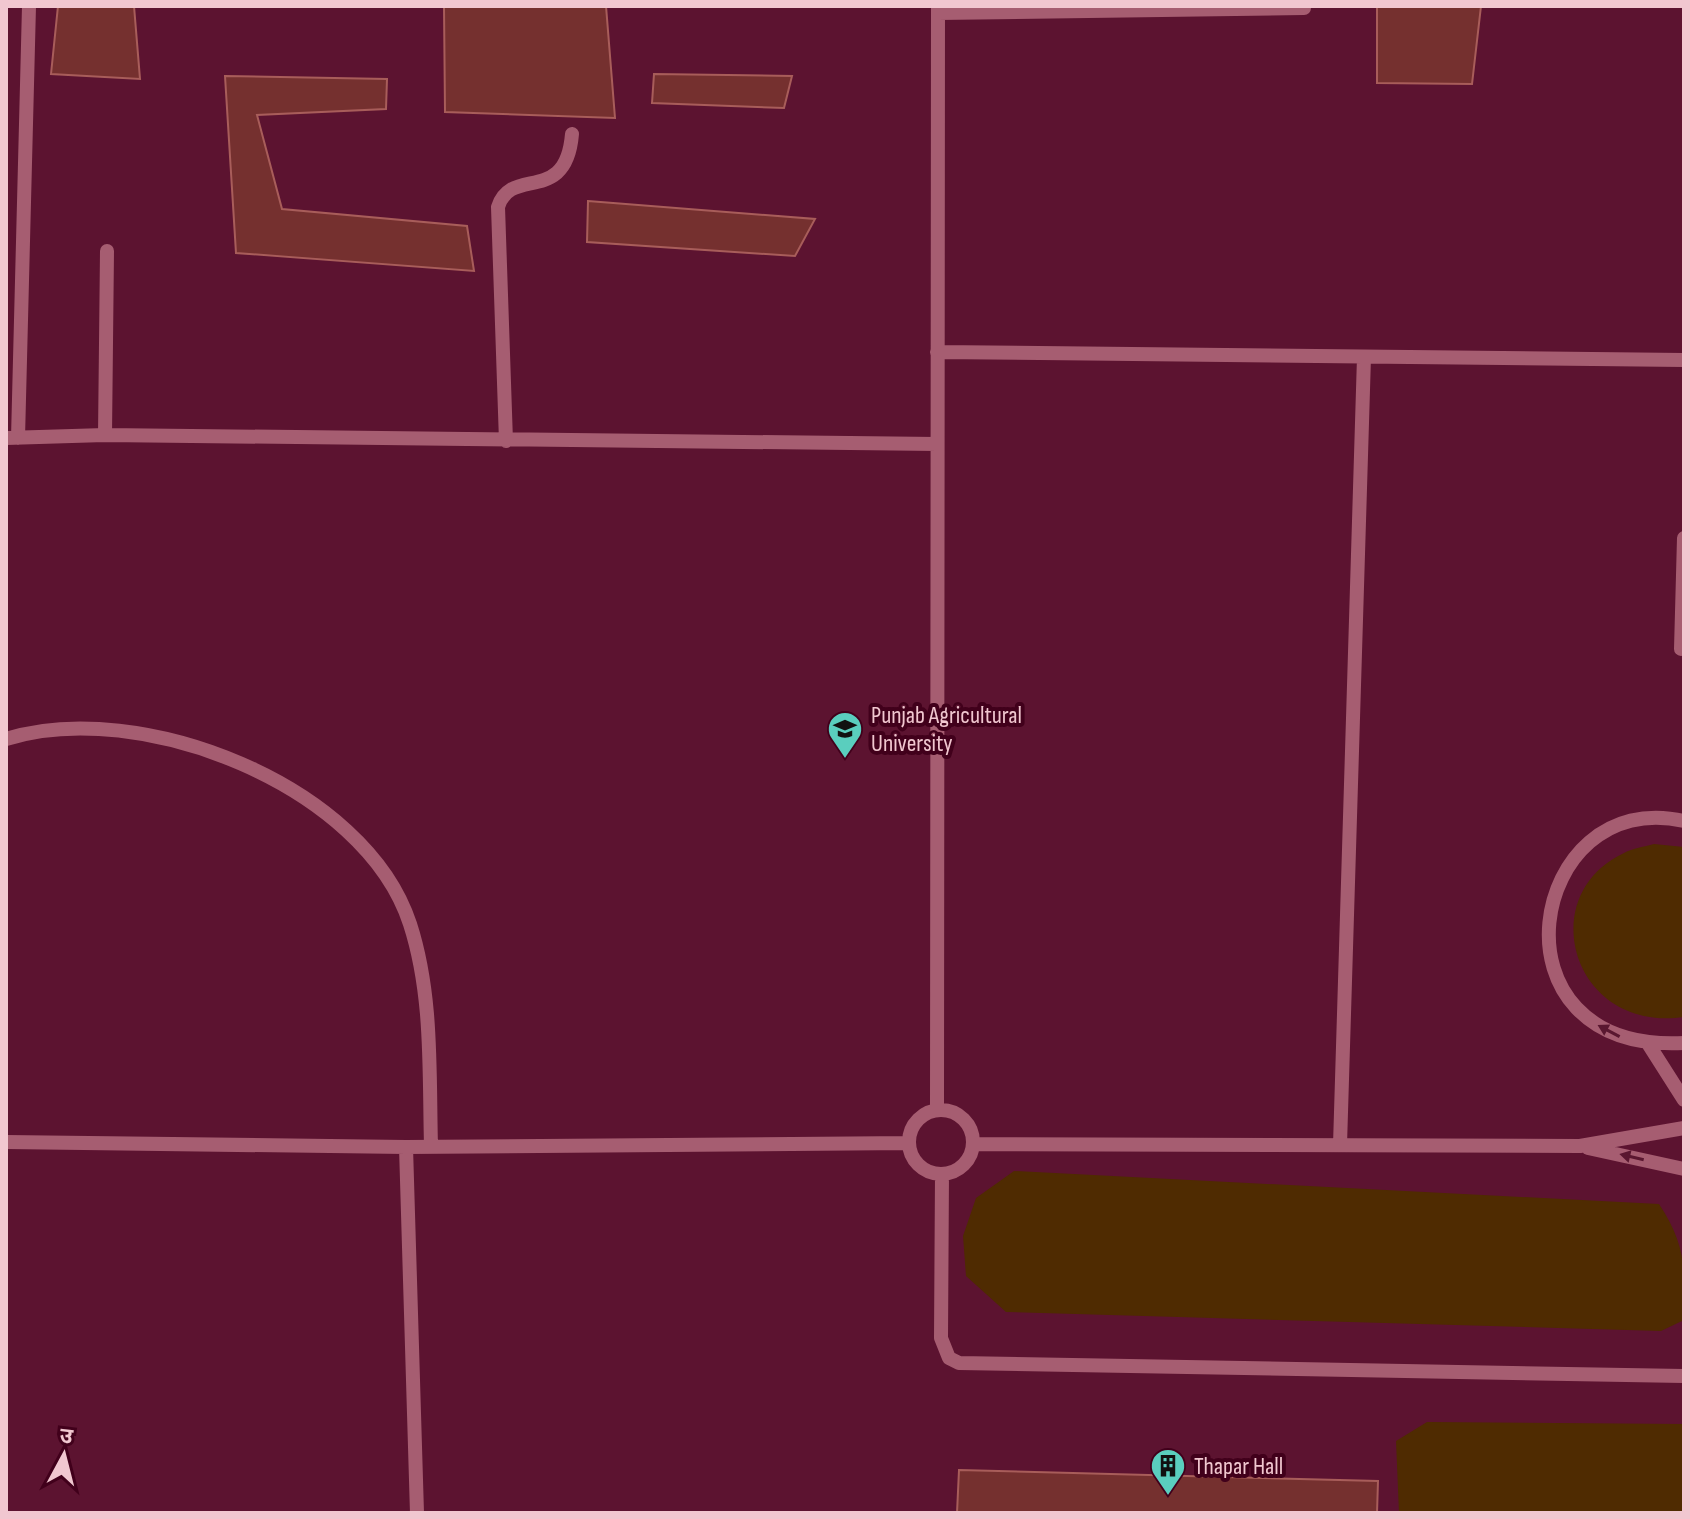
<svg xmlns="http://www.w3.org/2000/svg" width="1690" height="1519" font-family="'Sofia Sans Condensed','Noto Sans Devanagari',sans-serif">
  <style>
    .built { fill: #5c1330 }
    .green { fill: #4f2b01 }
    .building { fill: #75302f; stroke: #a85d5a; stroke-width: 2 }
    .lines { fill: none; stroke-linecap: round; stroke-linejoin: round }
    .service { stroke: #a65d71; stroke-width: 14 }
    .oneway { fill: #5a1730 }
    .labels { text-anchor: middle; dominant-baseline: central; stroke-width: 8; stroke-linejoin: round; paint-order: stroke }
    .poi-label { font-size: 24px; fill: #f1c7d0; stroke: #41001b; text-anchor: start }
  </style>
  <rect width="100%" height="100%" fill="#4d0b25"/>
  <!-- built -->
  <path class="built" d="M6,6H1684V1513H6Z"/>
  <!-- green -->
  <path class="green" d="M1654,844L1684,847V1017C1572,1033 1533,895 1624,853C1633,848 1644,847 1654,844Z
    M1014,1171L1659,1204C1686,1244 1687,1274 1682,1321L1661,1331L1006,1312L966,1276L963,1236L976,1198Z
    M1427,1422L1684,1424V1513H1399L1396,1441Z"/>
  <!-- building -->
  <path class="building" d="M58,6H134L140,79L51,74Z
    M444,6H606L615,118L445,112Z
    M1377,6H1481L1472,84L1377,83Z
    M654,74L792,76L784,108L652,103Z
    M225,76L387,79L386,109L257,115L282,209L467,226L474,271L236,253Z
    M588,201L815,219L795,256L587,242Z
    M959,1470L1378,1481L1377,1513H957Z"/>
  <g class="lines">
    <!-- service -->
    <path class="service" d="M938,13L1304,8
      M937,352L1684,360
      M105,435L107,251
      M6,438L105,435L937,444
      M18,438L29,6
      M506,441L498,207C511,165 566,206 572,134
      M1681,649L1684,538
      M6,739C139,697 365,785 410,924C433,995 429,1072 431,1146
      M1684,821C1528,785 1481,1054 1684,1043
      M1649,1045L1684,1100
      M909 1142a32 32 0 1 1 64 0a32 32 0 1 1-64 0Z
      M937,1110L938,6
      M6,1142L406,1147L909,1143
      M974,1144L1580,1146L1684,1128
      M1340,1145L1364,357
      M406,1147L417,1513
      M1588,1148L1684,1169
      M942,1174L941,1338L949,1358L959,1363L1684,1376"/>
  </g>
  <!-- one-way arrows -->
  <defs><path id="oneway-solid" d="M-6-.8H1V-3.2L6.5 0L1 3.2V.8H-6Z" transform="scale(2)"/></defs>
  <g class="oneway">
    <use href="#oneway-solid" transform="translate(1609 1031) rotate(-152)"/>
    <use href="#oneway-solid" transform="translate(1632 1157) rotate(-167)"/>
  </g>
  <!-- icons -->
  <defs>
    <symbol id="university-pin" viewBox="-11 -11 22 30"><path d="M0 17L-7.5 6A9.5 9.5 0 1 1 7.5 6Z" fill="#5acebe" stroke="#41001b"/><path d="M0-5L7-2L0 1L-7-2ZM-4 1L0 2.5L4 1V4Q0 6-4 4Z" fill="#111"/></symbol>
    <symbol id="building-pin" viewBox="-11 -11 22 30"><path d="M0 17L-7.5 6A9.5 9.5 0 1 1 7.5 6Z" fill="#5acebe" stroke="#41001b"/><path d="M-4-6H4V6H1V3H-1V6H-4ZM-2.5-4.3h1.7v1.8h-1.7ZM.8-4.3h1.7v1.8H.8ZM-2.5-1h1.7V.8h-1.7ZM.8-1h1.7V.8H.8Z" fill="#111"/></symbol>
  </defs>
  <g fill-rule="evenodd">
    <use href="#university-pin" x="825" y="709" width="40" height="54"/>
    <use href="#building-pin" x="1148" y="1446" width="40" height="54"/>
  </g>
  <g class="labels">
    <!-- poi labels -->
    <g class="poi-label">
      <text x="871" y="715">Punjab Agricultural<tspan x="871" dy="28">University</tspan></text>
      <text x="1194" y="1466">Thapar Hall</text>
    </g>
  </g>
  <!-- border -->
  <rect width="1690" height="1519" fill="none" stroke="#f1c7d0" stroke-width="16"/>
  <!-- north arrow -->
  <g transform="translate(64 1455) rotate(7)" stroke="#41001b" stroke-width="6" paint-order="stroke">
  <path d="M0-6L14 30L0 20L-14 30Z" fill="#f1c7d0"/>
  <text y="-12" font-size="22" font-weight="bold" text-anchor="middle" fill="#f1c7d0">उ</text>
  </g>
</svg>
